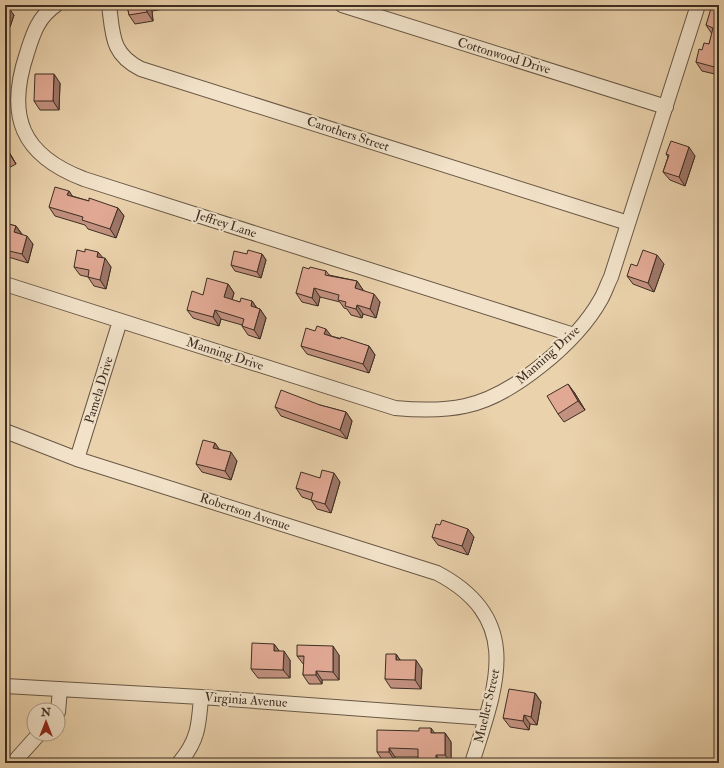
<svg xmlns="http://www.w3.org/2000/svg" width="724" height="768" font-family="'IM FELL Double Pica',serif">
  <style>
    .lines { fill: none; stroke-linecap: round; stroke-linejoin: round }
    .minor-casing { stroke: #695745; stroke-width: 16 }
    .minor { stroke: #f1e2c9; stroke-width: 14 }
    .wall { fill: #c2917f; stroke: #3e2e23 }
    .shaded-wall { fill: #9e7668; stroke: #3e2e23 }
    .building { fill: #e1a994; stroke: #3e2e23 }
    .labels { text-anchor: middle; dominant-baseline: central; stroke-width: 4; stroke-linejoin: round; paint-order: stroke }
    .street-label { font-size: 13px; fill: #3e2e23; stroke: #f1e2c9 }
  </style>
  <rect width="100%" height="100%" fill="#ead2ac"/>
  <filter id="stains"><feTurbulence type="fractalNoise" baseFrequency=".005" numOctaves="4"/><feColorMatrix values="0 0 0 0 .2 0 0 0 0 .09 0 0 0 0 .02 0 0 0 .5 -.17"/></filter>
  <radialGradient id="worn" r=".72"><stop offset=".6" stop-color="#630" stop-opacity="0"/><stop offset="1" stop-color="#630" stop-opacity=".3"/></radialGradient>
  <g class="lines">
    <defs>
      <path id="minor" d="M56,5C38,17 33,34 27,53C6,116 21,155 84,179L574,335
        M109,5C113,35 111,54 141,69L628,223
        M342,5L666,107
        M5,284L395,408C417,410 442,411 465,406C513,396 577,342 601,299C605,292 607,285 611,277L698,5
        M5,431L77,459L437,573C525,619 496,687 472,763
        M77,459L120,321
        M5,686L201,697L486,718
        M58,712L60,689
        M13,763L39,734
        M179,763C198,741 199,725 201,697"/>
    </defs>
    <!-- minor casing -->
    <use href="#minor" class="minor-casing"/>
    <!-- minor -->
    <use href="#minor" class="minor"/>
  </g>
  <!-- wall -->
  <path class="wall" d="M127,5H170V8L152,11L153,21L135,24L129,15Z
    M719,5V75L702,71L696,62L702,50L709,44L712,34L706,25Z
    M5,6L14,15L10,27L5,25Z
    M60,83L59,110H40L34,101Z
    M5,145L16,164L5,170Z
    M666,154L695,156L685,186L670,180L663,172L668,157Z
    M69,191L72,196L89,201L118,208L124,216L116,238L88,229L85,225L55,216L49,207Z
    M5,223L16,226L22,234L33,244L28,263L5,256Z
    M247,254H262L266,260L261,278L235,271L231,265Z
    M103,258L111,267L106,289L94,286L88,277L80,275L74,267Z
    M664,264L654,292L633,284L627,276L637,266Z
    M309,269L326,271L329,275L357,281L363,290L380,302L376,318L363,314L362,318L351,315L347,309L344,308L340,302L320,297L318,306L302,302L296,293Z
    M228,284L234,293L232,300L240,302L252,301L257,308L260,309L266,318L260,339L248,335L242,326V325L221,319L219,326L193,318L187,310L203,295Z
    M331,336L369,346L375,355L369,373L307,354L301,346Z
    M574,392L585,410L564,422L558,414Z
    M320,405L346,412L352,421L347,439L281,416L275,407Z
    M215,443L219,449L237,461L231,480L202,472L196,464Z
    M320,478L340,482L331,513L317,509L311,500L302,497L296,488Z
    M432,537H474L468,555L438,545Z
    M274,644L279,651L290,660V678H258L251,669Z
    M396,654L400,660L422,669L421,689L391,688L385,679Z
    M339,655V680H322V684H309L303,675L304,665L297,656Z
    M535,693L541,702L537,725L530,724L529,730L510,727L503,718Z
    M435,733H445L451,742V763H420L418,760V757H395V761H383L377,752Z"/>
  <!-- shaded-wall -->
  <path class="shaded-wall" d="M146,5H147L152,11L153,21L147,12Z
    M8,7L14,15L10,27L5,20V14Z
    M54,74L60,83L59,110L53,101Z
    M5,145L16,164L5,147Z
    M689,147L695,156L685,186L679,177Z
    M69,191L75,200L67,195Z
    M118,208L124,216L116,238L110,229Z
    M16,226L22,235L14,232Z
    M27,236L33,244L28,263L22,254Z
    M98,252L105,260V258L111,267L106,289L100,280L97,257Z
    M262,254L266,260L261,278L257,272Z
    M657,255L664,264L654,292L648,283Z
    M357,281L363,290L361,297L355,288Z
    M228,284L234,293L230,306L224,297Z
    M314,288L320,297L318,306L312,298Z
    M374,294L380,302L376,318L370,309Z
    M252,301L258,310L251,306Z
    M357,305L363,314L362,318L356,309Z
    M260,309L266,318L260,339L254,330Z
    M215,310L221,319L219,326L213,317Z
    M326,329L332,337L324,334Z
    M369,346L375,355L369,373L363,364Z
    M568,384L574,392L585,410L578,401Z
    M346,412L352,421L347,439L340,430Z
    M215,443L221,452L213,448Z
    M231,452L237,461L231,480L225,471Z
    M334,473L340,482L331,513L325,504Z
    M468,529L474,537L468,555L462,546Z
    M274,644L280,652L274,651Z
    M333,646L339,655V680L333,672Z
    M284,651L290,660V678L283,670Z
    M396,654L402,663L396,660Z
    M416,660L422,669L421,689L415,680Z
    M316,671L322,680V684L316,675Z
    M535,693L541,702L537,725L531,717Z
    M524,715L530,724L529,730L523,721Z
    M431,728L437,736L431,733Z
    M445,733L451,742V763L445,755Z
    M389,748L395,757V761L389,752Z
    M436,755L442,763H438L436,760Z"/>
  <!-- building -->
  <path class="building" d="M127,5H146L147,12L129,15Z
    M712,5H719V63L718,68L696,62L699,49L702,50L704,43L709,44L713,28L706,25Z
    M5,6L8,7L5,14Z
    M35,74H54L53,101H34Z
    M671,141L689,147L679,177L663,172L669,155L666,154Z
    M5,147L10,156L5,158Z
    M55,187L69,191L67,195L89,201V198L118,208L110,229L82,220L83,217L49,207Z
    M5,223L16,226L14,232L27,236L22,254L5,250Z
    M85,249L98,252L97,257L105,258L100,280L88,277L89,270L74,267L77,250L85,252Z
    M248,250L262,254L257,272L231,265L234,251L247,254Z
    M643,250L657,255L648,283L627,276L631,264L637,266Z
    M303,267L309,269L310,267L326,271L325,275L357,281L355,288L374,294L370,309L357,305L356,309L345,306L346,302L338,300L339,295L314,288L312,298L296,293Z
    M207,278L228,284L224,297L240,302L241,298L252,301L251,306L260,309L254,330L242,326L244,319L215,310L213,317L187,310L192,291L203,295Z
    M317,326L326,329L324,334L340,339L341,337L369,346L363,364L301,346L306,328L315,331Z
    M568,384L578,401L558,414L547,396Z
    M281,390L320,405L346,412L340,430L275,407Z
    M203,440L215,443L213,448L231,452L225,471L196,464Z
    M322,470L334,473L325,504L311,500L313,493L296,488L301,472L320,478Z
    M442,520L468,529L462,546L432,537L436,524L440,525Z
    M252,643L274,644V651H284L283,670L251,669Z
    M297,645L333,646V672L316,671V675H303L304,656H297Z
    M386,654H396V660H416L415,680L385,679Z
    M509,689L535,693L531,717L524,715L523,721L503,718Z
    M419,728H431V733H445V755H436V760H418V749L389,748V752H377V730L419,731Z"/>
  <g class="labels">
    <!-- street labels -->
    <g class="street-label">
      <text transform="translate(504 56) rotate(17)">Cottonwood Drive</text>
      <text transform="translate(348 134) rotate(18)">Carothers Street</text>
      <text transform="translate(226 224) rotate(18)">Jeffrey Lane</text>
      <text transform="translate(225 354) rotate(18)">Manning Drive</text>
      <text transform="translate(548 355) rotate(-42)">Manning Drive</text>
      <text transform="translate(99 390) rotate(-73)">Pamela Drive</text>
      <text transform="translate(245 512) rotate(18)">Robertson Avenue</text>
      <text transform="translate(246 700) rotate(4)">Virginia Avenue</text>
      <text transform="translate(487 706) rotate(-77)">Mueller Street</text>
    </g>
  </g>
  <!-- margin -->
  <rect width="724" height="768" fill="none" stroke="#ead2ac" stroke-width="20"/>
  <rect x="6" y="6" width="712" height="756" fill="none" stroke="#3e2e23" stroke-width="2"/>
  <rect x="10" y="10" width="704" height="748" fill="none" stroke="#3e2e23"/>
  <!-- north arrow -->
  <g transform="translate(46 722)"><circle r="19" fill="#f1e2c9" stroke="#a99a87"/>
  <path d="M0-3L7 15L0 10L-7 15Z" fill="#8f2418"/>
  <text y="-6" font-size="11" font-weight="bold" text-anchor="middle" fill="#3e2e23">N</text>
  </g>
  <rect width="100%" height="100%" filter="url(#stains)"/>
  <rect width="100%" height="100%" fill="url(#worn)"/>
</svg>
